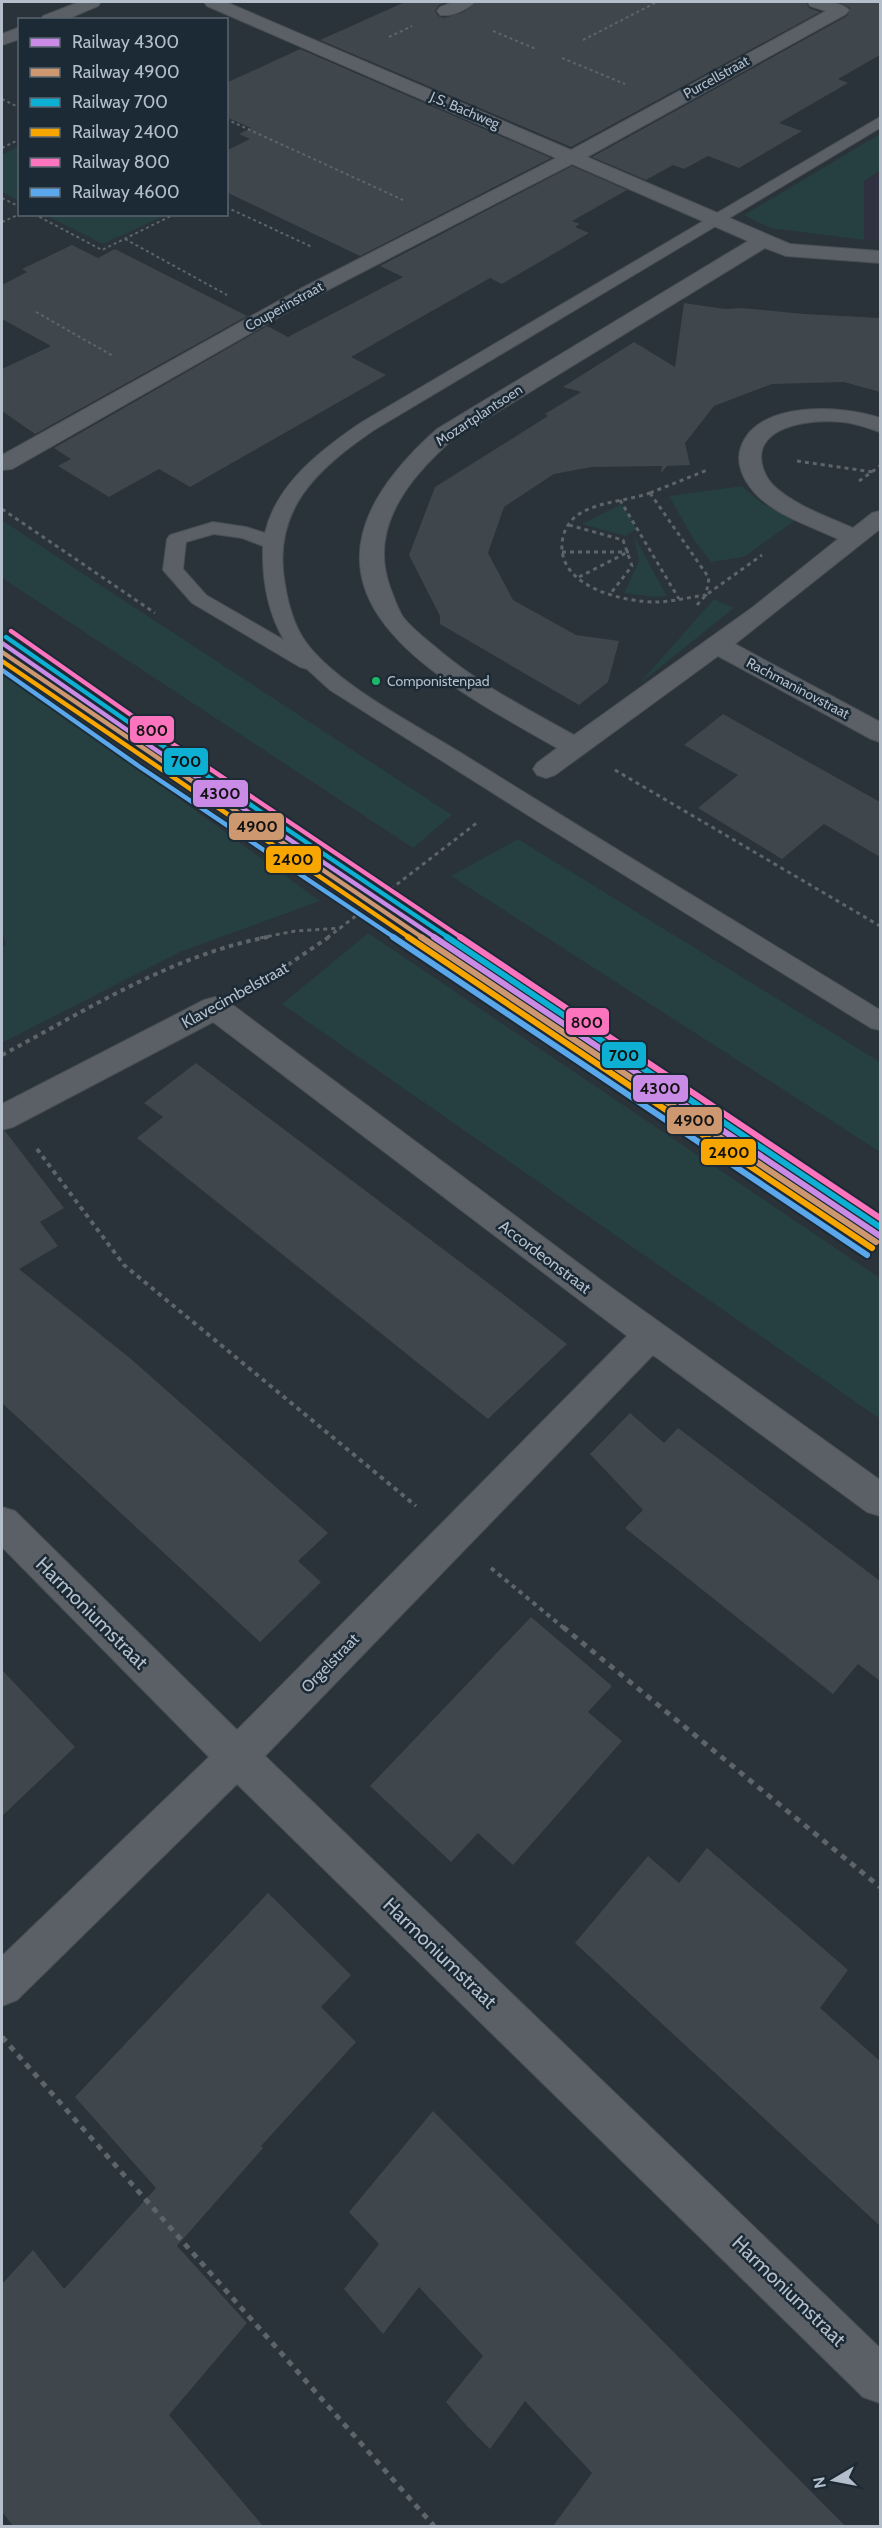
<svg xmlns="http://www.w3.org/2000/svg" width="882" height="2528" font-family="Cabin,sans-serif">
  <style>
    .medical { fill: #2f3040 }
    .green { fill: #263f40 }
    .building { fill: #3f474d }
    .lines { fill: none; stroke-linecap: round; stroke-linejoin: round }
    .service-casing { stroke: #484e54; stroke-width: 2 }
    .minor-casing { stroke: #484e54; stroke-width: 2 }
    .path-far3 { stroke: #5d656a; stroke-width: 2; stroke-dasharray: 3 3; stroke-linecap: butt }
    .path-far2 { stroke: #5d656a; stroke-width: 3; stroke-dasharray: 4 4; stroke-linecap: butt }
    .path-far1 { stroke: #5d656a; stroke-width: 4; stroke-dasharray: 4.5 4.5; stroke-linecap: butt }
    .path { stroke: #5d656a; stroke-width: 5; stroke-dasharray: 6 6; stroke-linecap: butt }
    .service { fill: #5b6067; fill-rule: evenodd }
    .minor { fill: #5b6067; fill-rule: evenodd }
    .rail-1-far1-casing { stroke: #1c2a35; stroke-width: 8 }
    .rail-1-casing { stroke: #1c2a35; stroke-width: 10 }
    .rail-2-far1-casing { stroke: #1c2a35; stroke-width: 8 }
    .rail-2-casing { stroke: #1c2a35; stroke-width: 10 }
    .rail-3-far1-casing { stroke: #1c2a35; stroke-width: 8 }
    .rail-3-casing { stroke: #1c2a35; stroke-width: 10 }
    .rail-4-far1-casing { stroke: #1c2a35; stroke-width: 8 }
    .rail-4-casing { stroke: #1c2a35; stroke-width: 10 }
    .rail-5-far1-casing { stroke: #1c2a35; stroke-width: 8 }
    .rail-5-casing { stroke: #1c2a35; stroke-width: 10 }
    .rail-6-far1-casing { stroke: #1c2a35; stroke-width: 8 }
    .rail-6-casing { stroke: #1c2a35; stroke-width: 10 }
    .rail-1-far1 { stroke: #ca8be6; stroke-width: 4.5 }
    .rail-1 { stroke: #ca8be6; stroke-width: 6 }
    .rail-2-far1 { stroke: #cd976f; stroke-width: 4.5 }
    .rail-2 { stroke: #cd976f; stroke-width: 6 }
    .rail-3-far1 { stroke: #0dafd3; stroke-width: 4.5 }
    .rail-3 { stroke: #0dafd3; stroke-width: 6 }
    .rail-4-far1 { stroke: #f7a600; stroke-width: 4.5 }
    .rail-4 { stroke: #f7a600; stroke-width: 6 }
    .rail-5-far1 { stroke: #fc73be; stroke-width: 4.5 }
    .rail-5 { stroke: #fc73be; stroke-width: 6 }
    .rail-6-far1 { stroke: #5aa8eb; stroke-width: 4.5 }
    .rail-6 { stroke: #5aa8eb; stroke-width: 6 }
    .bus-dot { fill: #1ab867; stroke: #1c2a35; stroke-width: 2 }
    .labels { text-anchor: middle; dominant-baseline: central; stroke-width: 5; stroke-linejoin: round; paint-order: stroke }
    .far-street-label { font-size: 14px; fill: #b4bfcb; stroke: #1c2a35 }
    .bus-label { font-size: 14px; fill: #b4bfcb; stroke: #1c2a35; text-anchor: start }
    .street-label { font-size: 16px; fill: #b4bfcb; stroke: #1c2a35 }
    .near-street-label { font-size: 20px; fill: #b4bfcb; stroke: #1c2a35 }
    .line-badge { stroke: #1c2a35; stroke-width: 2 }
    .pale-badge-label { font-size: 16px; text-anchor: middle; font-weight: bold; fill: #111 }
  </style>
  <rect width="100%" height="100%" fill="#2a323a"/>
  <!-- medical -->
  <path class="medical" d="M880,171V241L864,240V181Z"/>
  <!-- green -->
  <path class="green" d="M880,134V171L864,181V240L770,228L744,215Z
    M19,146V201L2,192V155Z
    M45,215H166L103,244Z
    M742,486L763,504L796,520L744,557L711,562L694,540L669,496Z
    M622,504L637,529L626,536L582,524Z
    M2,520L62,560L452,815L413,848L2,578Z
    M634,536L667,596L654,597L624,593L639,561Z
    M714,599L734,608L638,685Z
    M2,670L320,901L180,952L2,1043V947L6,945L2,930Z
    M518,839L880,1062V1152L451,876Z
    M368,933L880,1278V1419L282,1004Z"/>
  <!-- building -->
  <path class="building" d="M405,2H448L439,5L435,11L438,16L444,18L464,12L477,2H806L809,8L820,12L571,147L320,40Z
    M838,2H880V55L838,79L848,83L779,123L802,131L739,168L708,156L684,169L673,165L646,180L592,157L847,16L850,8Z
    M300,49L551,158L360,256L226,192V151L250,139L239,134L251,128L226,117V83Z
    M572,166L627,190L572,221L580,224L575,227L589,233L502,284L490,278L351,357L386,375L190,487L159,469L109,497L58,466L71,459L54,448L267,326L288,337L403,277L380,266Z
    M72,245L98,258L115,249L247,316L35,434L2,411V369L51,346L2,319V285L27,272L22,269Z
    M684,303L725,309L742,308L805,314L880,318V392L844,382L772,384L714,406L685,443L690,465L667,466L661,473L662,466L592,467L554,474L504,507L488,553L513,600L576,635L619,641L608,682L579,705L440,624V616L409,555L435,487L548,416L545,414L581,392L563,387L634,342L675,367Z
    M723,714L880,802V857L824,824L782,859L698,808L738,775L684,745Z
    M196,1063L500,1292L567,1344L488,1419L137,1138L163,1117L144,1103Z
    M5,1131L64,1208L40,1222L58,1246L19,1269L131,1359L328,1533L298,1561L321,1582L260,1642L2,1403V1132Z
    M630,1413L664,1443L678,1428L880,1581V1681L858,1664L833,1694L625,1528L643,1510L590,1454Z
    M531,1617L612,1686L588,1712L622,1741L513,1865L478,1833L451,1862L370,1786Z
    M2,1670L75,1747L2,1816Z
    M707,1848L848,1970L820,2008L880,2061V2226L575,1943L648,1856L679,1883Z
    M268,1893L351,1975L321,2007L356,2042L261,2146L263,2148L177,2246L247,2323L169,2415L263,2526H13L2,2512V2284L33,2250L64,2289L156,2188L75,2097Z
    M433,2111L643,2321L845,2526H553L592,2473L525,2401L490,2449L467,2426L446,2402L483,2356L419,2287L383,2334L344,2289L379,2244L349,2212Z"/>
  <g class="lines">
    <defs>
      <path id="service" d="M880,117V128L374,430C317,469 271,510 285,585C288,603 293,622 303,638C332,683 420,727 466,756C603,842 742,925 880,1010V1030L871,1028L534,819L330,690L307,669L300,667L192,603L163,570L167,539L170,535L213,522L246,527L265,533C276,484 322,449 362,422ZM214,534L242,538L263,546C262,579 267,611 284,640L206,595L183,569L186,542Z"/>
      <path id="minor" d="M79,2H101L98,6L65,20H41L43,16Z
        M204,2H226L571,150L826,11L810,6L808,2C821,2 839,0 849,10L846,14L587,157L790,244L880,251V263L786,256L765,248L453,439C410,477 368,527 390,587C394,597 397,608 403,617C411,627 423,637 433,645C475,682 525,708 574,735L753,607L838,539C811,526 776,516 755,493C744,481 735,464 741,447C757,400 843,405 880,418V432C871,429 863,426 854,424C829,418 771,420 762,450C759,461 764,475 772,484C793,505 826,516 853,528L872,513L880,511V529L735,644L880,722V742L871,739L718,656L555,775L546,778L537,775L533,769L537,763L557,748C418,670 263,584 437,429L748,241L572,164L314,297L12,469L2,470V455L300,289L556,158L207,6Z
        M453,2H475C467,10 451,17 440,15L437,11L440,7Z
        M20,27V39L2,45V34Z
        M215,997L226,1000L609,1286L880,1480V1516L867,1512L653,1355L265,1756L880,2348V2403L863,2397L237,1784L17,2000L2,2006V1956L209,1757L2,1547V1507L15,1511L237,1730L627,1336L213,1022L13,1127L2,1130V1104L204,1000Z"/>
    </defs>
    <!-- service casing -->
    <use href="#service" class="service-casing"/>
    <!-- minor casing -->
    <use href="#minor" class="minor-casing"/>
    <!-- path-far3 -->
    <path class="path-far3" d="M493,31L536,49
      M389,37L412,26
      M583,40L657,2
      M562,58L625,84
      M2,99L20,108
      M226,119L403,200
      M2,148L20,139
      M2,198L20,207
      M226,207L312,247
      M34,214L102,250L175,214
      M2,222L20,214
      M125,239L227,295
      M36,312L113,356"/>
    <!-- path-far2 -->
    <path class="path-far2" d="M797,461L873,472
      M859,481L880,466
      M650,493L709,578L706,595C689,597 673,602 656,602C624,602 565,588 562,550C561,535 567,522 579,514C600,501 627,501 650,493Z
      M650,493L707,470
      M620,500L679,599
      M2,509L155,613
      M569,525L623,540L632,566L611,593
      M562,552H629
      M579,577L628,552
      M697,605L706,595L762,555
      M615,770L880,926
      M260,938L295,931L341,928
      M327,938L478,822"/>
    <!-- path-far1 -->
    <path class="path-far1" d="M258,985L329,937
      M2,1055C87,1010 172,955 268,937
      M37,1149L124,1265L416,1506
      M491,1568L565,1629"/>
    <!-- path -->
    <path class="path" d="M563,1627L880,1887
      M2,2037L434,2526"/>
    <!-- service -->
    <use href="#service" class="service"/>
    <!-- minor -->
    <use href="#minor" class="minor"/>
    <defs>
      <path id="rail-1-far1" d="M2,643L153,748L436,938"/>
      <path id="rail-1" d="M434,937L880,1236"/>
      <path id="rail-2-far1" d="M2,652L423,938"/>
      <path id="rail-2" d="M421,937L876,1242"/>
      <path id="rail-3-far1" d="M6,637L157,742L449,938"/>
      <path id="rail-3" d="M447,937L880,1227"/>
      <path id="rail-4-far1" d="M2,661L410,938"/>
      <path id="rail-4" d="M408,937L872,1248"/>
      <path id="rail-5-far1" d="M11,631L161,736L462,938"/>
      <path id="rail-5" d="M460,937L880,1218"/>
      <path id="rail-6-far1" d="M2,670L140,767L395,938"/>
      <path id="rail-6" d="M393,937L867,1255"/>
    </defs>
    <!-- rail-1-far1 casing -->
    <use href="#rail-1-far1" class="rail-1-far1-casing"/>
    <!-- rail-1 casing -->
    <use href="#rail-1" class="rail-1-casing"/>
    <!-- rail-2-far1 casing -->
    <use href="#rail-2-far1" class="rail-2-far1-casing"/>
    <!-- rail-2 casing -->
    <use href="#rail-2" class="rail-2-casing"/>
    <!-- rail-3-far1 casing -->
    <use href="#rail-3-far1" class="rail-3-far1-casing"/>
    <!-- rail-3 casing -->
    <use href="#rail-3" class="rail-3-casing"/>
    <!-- rail-4-far1 casing -->
    <use href="#rail-4-far1" class="rail-4-far1-casing"/>
    <!-- rail-4 casing -->
    <use href="#rail-4" class="rail-4-casing"/>
    <!-- rail-5-far1 casing -->
    <use href="#rail-5-far1" class="rail-5-far1-casing"/>
    <!-- rail-5 casing -->
    <use href="#rail-5" class="rail-5-casing"/>
    <!-- rail-6-far1 casing -->
    <use href="#rail-6-far1" class="rail-6-far1-casing"/>
    <!-- rail-6 casing -->
    <use href="#rail-6" class="rail-6-casing"/>
    <!-- rail-1-far1 -->
    <use href="#rail-1-far1" class="rail-1-far1"/>
    <!-- rail-1 -->
    <use href="#rail-1" class="rail-1"/>
    <!-- rail-2-far1 -->
    <use href="#rail-2-far1" class="rail-2-far1"/>
    <!-- rail-2 -->
    <use href="#rail-2" class="rail-2"/>
    <!-- rail-3-far1 -->
    <use href="#rail-3-far1" class="rail-3-far1"/>
    <!-- rail-3 -->
    <use href="#rail-3" class="rail-3"/>
    <!-- rail-4-far1 -->
    <use href="#rail-4-far1" class="rail-4-far1"/>
    <!-- rail-4 -->
    <use href="#rail-4" class="rail-4"/>
    <!-- rail-5-far1 -->
    <use href="#rail-5-far1" class="rail-5-far1"/>
    <!-- rail-5 -->
    <use href="#rail-5" class="rail-5"/>
    <!-- rail-6-far1 -->
    <use href="#rail-6-far1" class="rail-6-far1"/>
    <!-- rail-6 -->
    <use href="#rail-6" class="rail-6"/>
  </g>
  <!-- markers -->
  <circle class="bus-dot" cx="376" cy="681" r="5"/>
  <g class="labels">
    <!-- far-street labels -->
    <g class="far-street-label">
      <text transform="translate(716 77) rotate(-29)">Purcellstraat</text>
      <text transform="translate(465 110) rotate(23)">J.S. Bachweg</text>
      <text transform="translate(284 306) rotate(-29)">Couperinstraat</text>
      <text transform="translate(479 415) rotate(-33)">Mozartplantsoen</text>
      <text transform="translate(798 688) rotate(28)">Rachmaninovstraat</text>
    </g>
    <!-- bus labels -->
    <g class="bus-label">
      <text x="387" y="681">Componistenpad</text>
    </g>
    <!-- street labels -->
    <g class="street-label">
      <text transform="translate(235 995) rotate(-29)">Klavecimbelstraat</text>
      <text transform="translate(545 1257) rotate(37)">Accordeonstraat</text>
      <text transform="translate(330 1663) rotate(-46)">Orgelstraat</text>
    </g>
    <!-- near-street labels -->
    <g class="near-street-label">
      <text transform="translate(92 1613) rotate(45)">Harmoniumstraat</text>
      <text transform="translate(440 1953) rotate(44)">Harmoniumstraat</text>
      <text transform="translate(789 2291) rotate(44)">Harmoniumstraat</text>
    </g>
  </g>
  <g class="line-badge">
    <rect x="129" y="715" width="46" height="29" rx="6" fill="#fc73be"/>
    <rect x="163" y="747" width="46" height="29" rx="6" fill="#0dafd3"/>
    <rect x="192" y="779" width="57" height="29" rx="6" fill="#ca8be6"/>
    <rect x="228" y="812" width="57" height="29" rx="6" fill="#cd976f"/>
    <rect x="265" y="845" width="57" height="29" rx="6" fill="#f7a600"/>
    <rect x="565" y="1007" width="45" height="29" rx="6" fill="#fc73be"/>
    <rect x="601" y="1041" width="46" height="28" rx="6" fill="#0dafd3"/>
    <rect x="632" y="1074" width="57" height="29" rx="6" fill="#ca8be6"/>
    <rect x="666" y="1106" width="57" height="29" rx="6" fill="#cd976f"/>
    <rect x="700" y="1138" width="57" height="28" rx="6" fill="#f7a600"/>
  </g>
  <g class="pale-badge-label">
    <text x="152" y="736">800</text>
    <text x="186" y="767">700</text>
    <text x="220" y="799">4300</text>
    <text x="257" y="832">4900</text>
    <text x="293" y="865">2400</text>
    <text x="587" y="1028">800</text>
    <text x="624" y="1061">700</text>
    <text x="660" y="1094">4300</text>
    <text x="694" y="1126">4900</text>
    <text x="729" y="1158">2400</text>
  </g>
  <!-- border -->
  <rect width="882" height="2528" fill="none" stroke="#b4bfcb" stroke-width="6"/>
  <!-- legend -->
  <rect x="18" y="18" width="210" height="198" fill="#1c2a35" stroke="#596671" stroke-width="1.5"/>
  <rect x="30" y="38" width="30" height="9" fill="#ca8be6" stroke="#596671" stroke-width="1.5"/>
  <text x="72" y="48" font-size="18" fill="#b4bfcb">Railway 4300</text>
  <rect x="30" y="68" width="30" height="9" fill="#cd976f" stroke="#596671" stroke-width="1.5"/>
  <text x="72" y="78" font-size="18" fill="#b4bfcb">Railway 4900</text>
  <rect x="30" y="98" width="30" height="9" fill="#0dafd3" stroke="#596671" stroke-width="1.5"/>
  <text x="72" y="108" font-size="18" fill="#b4bfcb">Railway 700</text>
  <rect x="30" y="128" width="30" height="9" fill="#f7a600" stroke="#596671" stroke-width="1.5"/>
  <text x="72" y="138" font-size="18" fill="#b4bfcb">Railway 2400</text>
  <rect x="30" y="158" width="30" height="9" fill="#fc73be" stroke="#596671" stroke-width="1.5"/>
  <text x="72" y="168" font-size="18" fill="#b4bfcb">Railway 800</text>
  <rect x="30" y="188" width="30" height="9" fill="#5aa8eb" stroke="#596671" stroke-width="1.5"/>
  <text x="72" y="198" font-size="18" fill="#b4bfcb">Railway 4600</text>
  <!-- north arrow -->
  <g transform="translate(834 2480) rotate(260)" stroke="#1c2a35" stroke-width="4.5" paint-order="stroke">
  <path d="M0-4.5L10 22L0 15L-10 22Z" fill="#b4bfcb"/>
  <text y="-9" font-size="16" font-weight="bold" text-anchor="middle" fill="#b4bfcb">N</text>
  </g>
</svg>
